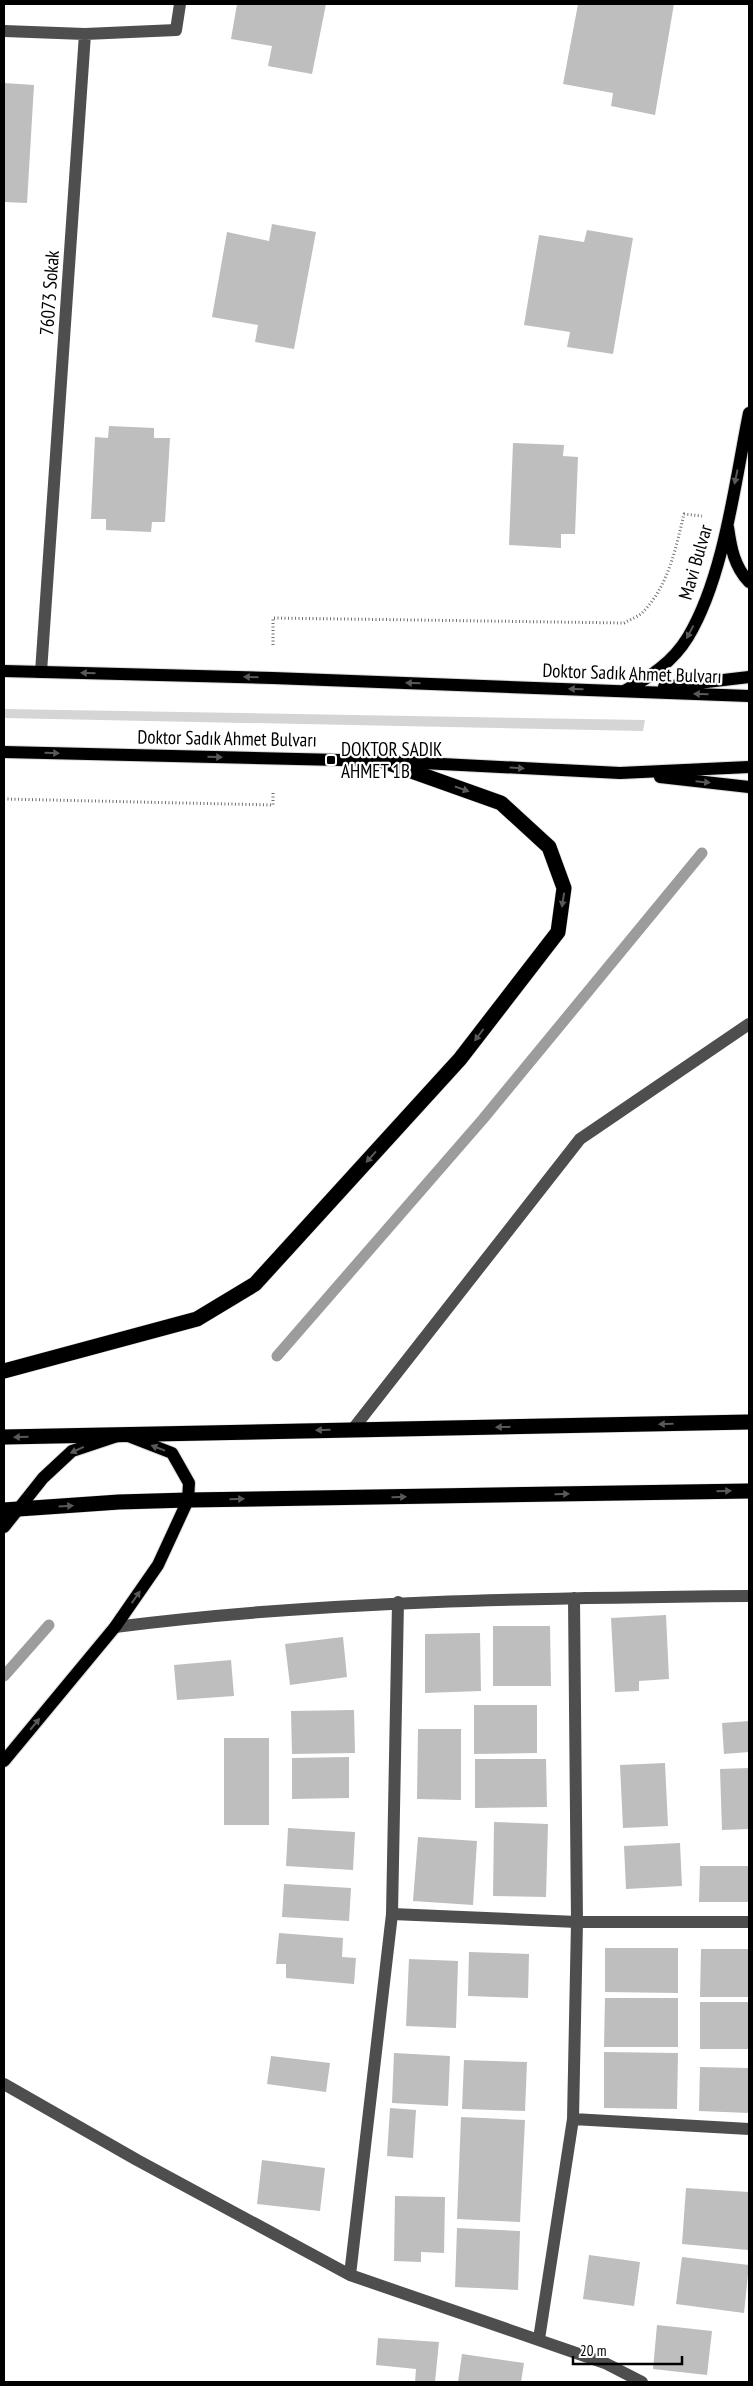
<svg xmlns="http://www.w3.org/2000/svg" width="753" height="2386" font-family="'PT Sans Narrow',sans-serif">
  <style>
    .green { fill: #d5d5d5 }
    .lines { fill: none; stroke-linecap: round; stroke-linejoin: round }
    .stream { stroke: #9c9c9c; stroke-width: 11 }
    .building { fill: #bebebe }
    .major-casing { stroke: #dbdbdb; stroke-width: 14 }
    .highway-casing { stroke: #dbdbdb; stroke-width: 16 }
    .path { stroke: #707070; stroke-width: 3; stroke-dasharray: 1 2.5; stroke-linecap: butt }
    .minor { stroke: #4e4e4e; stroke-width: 12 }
    .major { stroke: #000; stroke-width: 12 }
    .highway { stroke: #000; stroke-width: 15 }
    .oneway { fill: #595959 }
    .poi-dot { fill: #000; stroke: #fff; stroke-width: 2 }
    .labels { text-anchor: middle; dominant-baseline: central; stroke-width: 4.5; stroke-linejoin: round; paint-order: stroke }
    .street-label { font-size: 19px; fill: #000; stroke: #fff }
    .poi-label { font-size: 19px; fill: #000; stroke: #fff; text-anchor: start }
  </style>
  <rect width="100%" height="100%" fill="#fff"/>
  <!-- green -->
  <path class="green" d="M4,709L645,720L643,731L4,718Z"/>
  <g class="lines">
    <!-- stream -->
    <path class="stream" d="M277,1356L483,1119L702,853
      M4,1676L49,1625"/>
  </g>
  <!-- building -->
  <path class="building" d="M237,4H326L312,74L268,66L272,46L231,39Z
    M578,4H674L655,115L611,106L613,93L563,84Z
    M4,83L34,85L27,203L4,202Z
    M272,224L316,232L294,349L255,342L258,325L212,317L227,232L269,241Z
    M587,230L633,238L613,354L567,347L570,332L524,325L539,235L584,242Z
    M109,426L154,428V438H170L165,522H152L151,532L106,530V519H91L95,437L108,438Z
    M513,443L564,445L563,456L578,457L575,534H561V548L509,545Z
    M666,1615L669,1679L639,1681V1691L615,1692L611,1618Z
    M493,1626H550L551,1686H493Z
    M480,1633L481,1691L425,1693V1634Z
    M343,1637L347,1677L290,1685L285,1644Z
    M231,1660L234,1696L177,1700L174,1665Z
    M474,1705H537V1753L474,1754Z
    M354,1710L355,1753L292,1754L291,1711Z
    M749,1721V1752L724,1754L722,1723Z
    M418,1729H461V1800L417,1799Z
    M224,1738H269V1825H224Z
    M349,1757V1798L292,1799V1758Z
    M475,1759H546L547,1807L475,1808Z
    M665,1763L668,1826L623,1828L620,1765Z
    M749,1768V1829L722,1830L720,1769Z
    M494,1822L548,1824L546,1897L493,1896Z
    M288,1828L355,1832L353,1870L286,1866Z
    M418,1837L477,1841L473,1905L413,1901Z
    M680,1843L682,1886L626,1889L624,1846Z
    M700,1866H749V1902H699Z
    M284,1884L351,1888L349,1921L282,1917Z
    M279,1933L343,1938L342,1957L356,1958L354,1984L286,1978V1964H276Z
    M605,1948H678V1993L605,1992Z
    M701,1949H749V1997H700Z
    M469,1952L529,1954L528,1998L468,1996Z
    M409,1959L458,1961L456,2028L406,2026Z
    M605,1998H678V2047H604Z
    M700,2002H749V2049H700Z
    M604,2052L678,2053L677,2109L604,2108Z
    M394,2053L450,2056L448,2106L392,2103Z
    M271,2056L330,2063L326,2092L267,2084Z
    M464,2060L527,2062L525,2111L462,2109Z
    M700,2067L749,2068V2113L699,2111Z
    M390,2108L416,2110L413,2158L387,2156Z
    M461,2117L525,2120L520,2222L457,2219Z
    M262,2160L325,2168L320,2211L257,2204Z
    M686,2188L749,2192L748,2250L682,2244Z
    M395,2196L445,2197L444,2253L421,2252V2262L394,2261Z
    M457,2228L520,2231L518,2290L455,2287Z
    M589,2255L640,2262L634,2306L583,2299Z
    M682,2257L749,2265L744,2313L676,2304Z
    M657,2325L712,2331L707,2375L653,2369Z
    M378,2338L439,2342L435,2382H415L416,2369L376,2365Z
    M462,2354L524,2363L521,2382H458Z"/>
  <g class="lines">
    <defs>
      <path id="major" d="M728,527C731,548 734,566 749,582
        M4,671L273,678L749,696
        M664,687L749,677
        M624,691C649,678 673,662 688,637C724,577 735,482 749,413
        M4,752L383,761L620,773L749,767
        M660,777L749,787
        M4,1527L43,1478L72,1451L123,1434L172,1453L189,1483L188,1500L158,1565L115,1627L4,1761"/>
      <path id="highway" d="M4,1371L197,1319L255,1284L460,1059L558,932L564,888L549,847L501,803L383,761
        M4,1437L749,1422
        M4,1510L119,1502L188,1500L749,1491"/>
    </defs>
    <!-- major casing -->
    <use href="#major" class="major-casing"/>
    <!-- highway casing -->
    <use href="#highway" class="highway-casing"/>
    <!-- path -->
    <path class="path" d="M273,645V618L624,623C631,619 640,616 644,611C669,584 676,547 684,514L702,516
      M4,799L273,805V792"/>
    <!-- minor -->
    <path class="minor" d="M4,31L85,34
      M41,672L85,34L176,30L180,4
      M353,1429L580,1139L749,1024
      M115,1627C325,1600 538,1598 749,1596
      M392,1914L577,1922H749
      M4,2084L137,2160L350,2275L605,2363L642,2382
      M573,2119L749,2129
      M350,2275L392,1914L398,1602
      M539,2339L573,2119L577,1922L574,1598"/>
    <!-- major -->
    <use href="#major" class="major"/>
    <!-- highway -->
    <use href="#highway" class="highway"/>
  </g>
  <!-- one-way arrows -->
  <defs><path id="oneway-solid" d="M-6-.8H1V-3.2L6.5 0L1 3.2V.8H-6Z" transform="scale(1.25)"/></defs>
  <g class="oneway">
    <use href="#oneway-solid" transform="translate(736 477) rotate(102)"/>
    <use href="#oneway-solid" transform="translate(690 632) rotate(118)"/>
    <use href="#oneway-solid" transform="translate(88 673) rotate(-178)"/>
    <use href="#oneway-solid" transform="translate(251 677) rotate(-178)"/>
    <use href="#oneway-solid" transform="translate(413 683) rotate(-178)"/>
    <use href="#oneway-solid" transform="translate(576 689) rotate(-178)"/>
    <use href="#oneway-solid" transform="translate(701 694) rotate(-178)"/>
    <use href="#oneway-solid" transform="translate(52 753) rotate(1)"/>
    <use href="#oneway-solid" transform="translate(215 757) rotate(1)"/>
    <use href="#oneway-solid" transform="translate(517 768) rotate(3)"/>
    <use href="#oneway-solid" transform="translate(703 782) rotate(6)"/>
    <use href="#oneway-solid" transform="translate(462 789) rotate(19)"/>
    <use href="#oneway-solid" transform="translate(563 900) rotate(99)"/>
    <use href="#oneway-solid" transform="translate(479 1035) rotate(127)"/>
    <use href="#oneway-solid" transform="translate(371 1157) rotate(132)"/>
    <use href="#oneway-solid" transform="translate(666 1424) rotate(179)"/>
    <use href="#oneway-solid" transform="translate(503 1427) rotate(179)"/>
    <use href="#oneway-solid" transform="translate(323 1430) rotate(179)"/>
    <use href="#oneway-solid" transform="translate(21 1437) rotate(178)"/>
    <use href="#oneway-solid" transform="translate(158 1448) rotate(-159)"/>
    <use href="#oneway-solid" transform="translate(77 1450) rotate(155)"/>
    <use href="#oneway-solid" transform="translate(724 1491) rotate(-1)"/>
    <use href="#oneway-solid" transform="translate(562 1494) rotate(-1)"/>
    <use href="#oneway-solid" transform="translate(399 1497) rotate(-1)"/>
    <use href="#oneway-solid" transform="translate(237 1499) rotate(-1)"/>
    <use href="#oneway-solid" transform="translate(66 1506) rotate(-4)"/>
    <use href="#oneway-solid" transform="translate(136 1597) rotate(-55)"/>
    <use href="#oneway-solid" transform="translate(35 1724) rotate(-50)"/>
  </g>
  <!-- markers -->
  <rect class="poi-dot" x="326" y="755" width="10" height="10" rx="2.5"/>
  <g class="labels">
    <!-- street labels -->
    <g class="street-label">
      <text transform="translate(49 293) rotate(-86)">76073 Sokak</text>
      <text transform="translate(695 562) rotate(-74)">Mavi Bulvar</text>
      <text transform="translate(632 673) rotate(2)">Doktor Sadık Ahmet Bulvarı</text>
      <text transform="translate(227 738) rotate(1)">Doktor Sadık Ahmet Bulvarı</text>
    </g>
    <!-- poi labels -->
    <g class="poi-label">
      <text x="341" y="749">DOKTOR SADIK<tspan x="341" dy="22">AHMET 1B</tspan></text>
    </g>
  </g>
  <!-- border -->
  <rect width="753" height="2386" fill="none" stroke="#000000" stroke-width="10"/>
  <!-- scale -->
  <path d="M573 2356v8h109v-8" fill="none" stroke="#000000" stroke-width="2.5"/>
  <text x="580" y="2356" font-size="15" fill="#000000" stroke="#ffffff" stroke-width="4" paint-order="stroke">20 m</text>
</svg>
